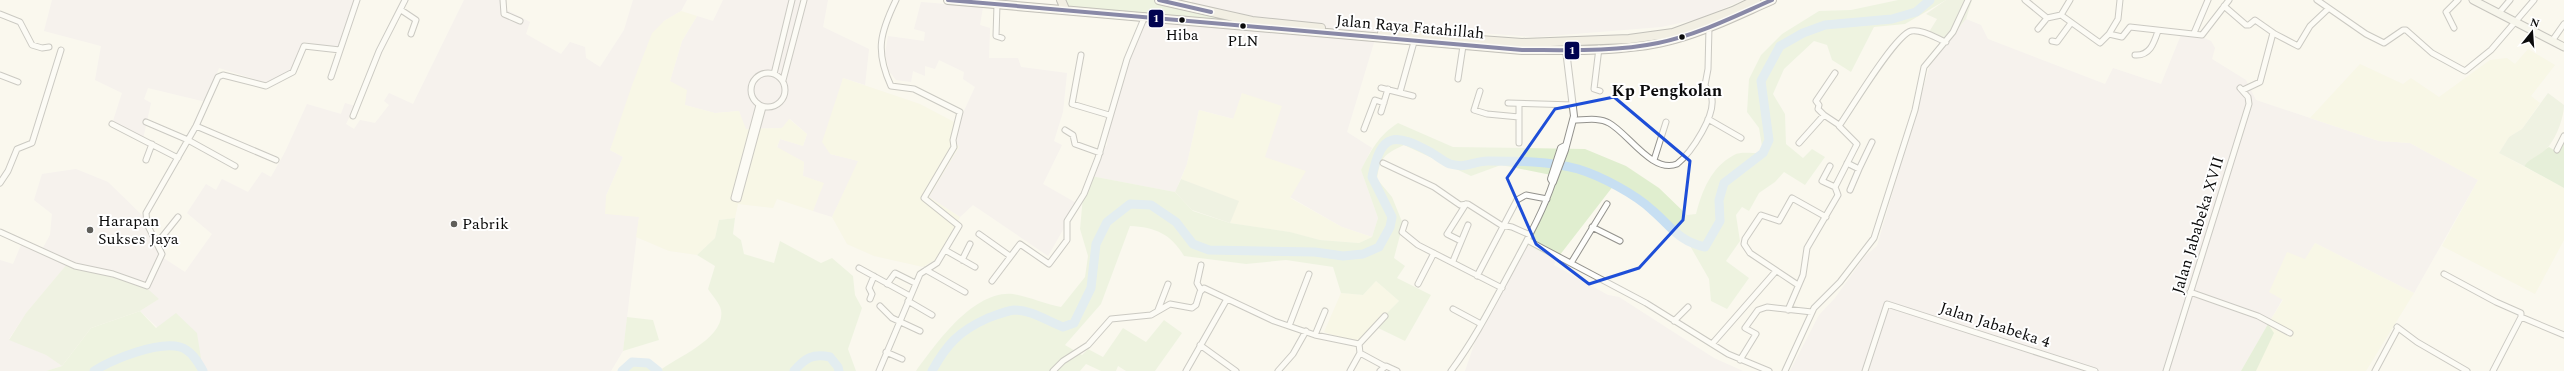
<svg xmlns="http://www.w3.org/2000/svg" width="2564" height="371" font-family="Spectral,serif">
  <style>
    .industrial { fill: #f1eaec }
    .farmland { fill: #f6f5db }
    .green { fill: #e0eecf }
    .forest { fill: #cfe5be }
    .cemetery { fill: #e3ead3 }
    .lines { fill: none; stroke-linecap: round; stroke-linejoin: round }
    .river { stroke: #c7dff2; stroke-width: 9 }
    .minor-casing { stroke: #93928d; stroke-width: 7 }
    .tertiary-casing { stroke: #93928d; stroke-width: 8 }
    .secondary-casing { stroke: #898884; stroke-width: 9 }
    .trunk-casing { stroke: #807f7a; stroke-width: 10 }
    .minor { stroke: #fefefc; stroke-width: 5 }
    .tertiary { stroke: #fefefc; stroke-width: 6 }
    .secondary { stroke: #f4f4e8; stroke-width: 7 }
    .trunk { stroke: #e8e4d6; stroke-width: 8 }
    .bus-1-casing { stroke: #fff; stroke-width: 7 }
    .bus-1 { stroke: #000350; stroke-width: 4 }
    .marked { fill: none; stroke: #1d4ed8; stroke-width: 3; stroke-linejoin: round }
    .bus-dot { fill: #0b0b0b; stroke: #fff; stroke-width: 1.5 }
    .poi-dot { fill: #5f5e5a; stroke: #fff; stroke-width: 1.5 }
    .labels { text-anchor: middle; dominant-baseline: central; stroke-width: 4; stroke-linejoin: round; paint-order: stroke }
    .bus-label { font-size: 15px; fill: #0b0b0b; stroke: #fff }
    .street-label { font-size: 16px; fill: #0b0b0b; stroke: #fff }
    .poi-label { font-size: 16px; fill: #0b0b0b; stroke: #fff; text-anchor: start }
    .neighbourhood-label { font-size: 17px; font-weight: bold; fill: #0b0b0b; stroke: #fff }
    .line-badge { stroke: #fff; stroke-width: 1.5 }
    .badge-label { font-size: 11px; text-anchor: middle; font-weight: bold; fill: #fff }
  </style>
  <rect width="100%" height="100%" fill="#faf8ee"/>
  <!-- industrial -->
  <path class="industrial" d="M52,0H359L344,49L304,42L297,66L270,84L219,68L206,102L148,88L144,99L151,103L143,139L113,121L122,93L95,80L101,46L44,31Z
    M464,0H505L503,8L530,22L526,34L561,54L570,42L585,47L586,58L600,67L624,30L633,0H687L681,11L664,21L610,150L623,157L606,196L639,217L623,351L611,371H204L140,311L159,299L67,264L26,313L9,339L46,355L62,366L46,371H0V260L13,264L21,245L40,253L50,235L52,214L34,200L42,174L76,169L108,182L149,222L158,239L162,257L185,272L212,234L187,213L206,184L216,190L222,179L248,192L262,172L271,177L285,152L307,104L341,114L345,103L355,106L346,124L354,129L360,120L375,123L389,105L384,101L389,93L413,104Z
    M723,0H828L823,27L869,49L865,85L843,78L830,154L859,161L832,217L813,211L823,183L803,176L804,162L777,148L780,139L803,146L807,134L790,119L782,128L745,129L739,111L715,113L685,105L670,81L682,41L697,16L713,21Z
    M1192,0H1743L1699,19L1661,27L1536,37L1379,26L1347,132L1372,148L1361,170L1378,218L1372,237L1342,227L1290,197L1265,157L1242,93L1234,119L1199,110L1187,164L1175,192L1091,176L1099,155L1107,145L1111,113L1142,20L1187,24Z
    M921,2L983,7L980,25L990,28L989,58H1018L1021,67L1067,73L1063,112L1054,141L1062,145L1043,184L1078,204L1066,218L1064,228L1048,256L973,205L960,217L929,197L959,147L952,137L975,87L963,79L964,72L939,60L935,69L925,66V76L913,71L911,82L896,80L889,71L885,54L888,36L924,41L925,32L914,29Z
    M1966,19L1981,25L1988,39L2105,84L2113,68L2161,84L2181,35L2200,36L2211,41L2215,48L2212,59L2246,80L2256,100L2379,141L2410,143L2478,180L2414,293L2315,243L2241,371H1790L1819,315L1835,298L1865,256L1877,246L1930,65Z
    M1528,245L1556,260L1554,265L1608,295L1619,297L1714,358L1743,371H1465L1475,342Z"/>
  <!-- farmland -->
  <path class="farmland" d="M681,11L697,16L682,41L670,81L687,90L685,105L715,113L739,111L746,129L782,128L789,119L807,134L803,146L780,139L777,147L804,162L803,176L824,183L813,211L777,199L773,208L738,204L735,218L719,220L715,238L697,255L669,251L636,237L639,217L605,214L606,196L623,157L610,150L632,85L652,33L664,21Z
    M2528,49L2555,65L2531,96L2540,103L2522,129L2509,137L2499,153L2564,188V240L2535,294L2442,246L2478,180L2410,143L2379,141L2310,118L2360,64L2403,84L2411,78L2439,97L2490,60L2507,58L2515,64Z
    M843,78L920,104L958,124L952,137L959,147L929,197L960,217L942,256L923,267L874,256L847,244L832,217L858,161L830,154L822,142Z
    M1242,93L1282,106L1265,157L1306,171L1290,198L1342,227L1372,237L1359,243L1320,240L1289,232L1230,223L1238,201L1181,179L1187,164L1199,110L1233,119Z
    M2315,243L2414,293L2366,371H2256L2273,333L2268,324L2283,300L2269,292L2287,252L2305,259Z
    M1376,281L1399,301L1357,343L1324,332L1341,293L1363,295Z"/>
  <!-- green -->
  <path class="green" d="M1061,0H1159L1262,23L1365,32L1364,37L1065,9Z
    M1898,0H1946L1905,24L1874,27L1851,72L1832,60L1827,45L1814,41L1784,69L1773,94L1785,114L1786,144L1803,158L1812,149L1825,157L1805,185L1784,172L1775,182L1759,193L1749,211L1742,207L1736,215L1740,241L1726,261L1749,278L1727,309L1711,301L1709,279L1689,244L1672,231L1652,209L1614,185L1556,260L1528,245L1546,206L1556,176L1501,165L1471,176L1404,145C1384,154 1380,158 1377,179L1392,197L1403,224L1394,258L1405,266L1397,278L1431,295L1405,341L1374,326L1399,301L1376,281L1363,295L1341,293L1333,267L1286,260L1246,264L1184,256C1171,234 1155,227 1130,226L1101,304L1065,345L1082,355L1088,349L1103,357L1123,328L1146,342L1164,320L1182,333L1155,371H1126L1118,366L1116,371H1101L1086,364L1080,371H916C936,344 973,290 1013,294C1027,296 1045,304 1061,307L1085,277L1088,256L1080,229L1083,196L1091,176L1175,192L1193,211L1230,223L1290,232L1320,240L1359,243L1372,237L1378,218L1361,170C1371,150 1379,135 1398,123L1453,147L1585,149L1626,166L1659,188L1687,215L1696,214C1702,191 1711,167 1734,155C1741,151 1755,154 1763,153L1759,128L1747,112L1749,79L1761,55L1782,34L1819,11L1851,10Z
    M735,218L733,234L741,240L744,254L774,263L780,241L821,263L832,258L853,276L855,295L862,308L848,349L856,371H659C677,357 726,338 721,310C720,304 712,295 708,289L715,266L697,255L715,238L719,220Z
    M140,311L156,328L176,313L197,333L203,371H46L62,366L91,328Z
    M627,317L653,320L659,340L623,351Z
    M632,362L648,363L658,371H622Z"/>
  <!-- forest -->
  <path class="forest" d="M2564,138V188L2524,166L2530,158L2549,147L2557,152Z
    M2268,324L2274,333L2256,371H2241Z"/>
  <!-- cemetery -->
  <path class="cemetery" d="M1946,0H1972L1966,19L1948,41L1929,32L1937,19L1926,14Z
    M2548,93L2564,105C2564,117 2557,136 2549,146C2542,155 2531,157 2524,166L2499,153L2509,137L2522,129Z
    M1181,179L1239,201L1230,223L1192,210L1175,192Z
    M67,264L139,281L159,299L140,311L91,328L62,366L46,355L9,340L26,313Z"/>
  <g class="lines">
    <!-- river -->
    <path class="river" d="M94,371C113,359 158,341 180,347C191,350 198,362 203,371
      M622,371L632,362L648,363L658,371
      M794,371C805,358 813,353 830,357L838,367L839,371
      M932,371C947,344 959,331 988,318C996,315 1006,311 1014,310C1032,310 1047,321 1063,327L1074,323L1091,288L1096,244L1107,222L1130,204L1151,205L1176,222L1193,244L1209,250L1315,252L1343,256L1363,254L1379,247L1390,227L1392,217L1372,177C1381,131 1395,133 1432,153C1437,156 1443,161 1450,164C1468,169 1473,161 1488,161C1518,161 1549,161 1578,169C1601,176 1635,194 1652,210C1672,227 1678,241 1705,247L1720,221L1719,200L1724,183L1763,153L1769,140L1761,81L1780,46L1803,33L1825,25L1892,19L1916,12L1930,0"/>
    <defs>
      <path id="minor" d="M503,0L504,14L520,21
        M2025,0L2047,18L2061,15L2100,43L2109,34L2122,37L2130,27L2202,35L2229,0
        M2317,0L2366,34L2384,43L2403,30H2406L2432,53L2465,71L2491,50L2534,0
        M997,4L996,36L1002,38
        M2224,6L2246,25H2249L2255,20L2275,34L2298,46L2310,26L2328,9
        M401,10L416,20L411,34
        M2499,13L2510,0
        M0,14L20,22L32,45L42,48L49,47
        M2061,15L2070,0
        M2454,28L2446,12L2458,0
        M2038,29L2047,18
        M2194,33L2208,0
        M2109,34L2118,19L2120,0
        M2052,41L2057,42L2071,23
        M2552,41L2564,24
        M1599,48L1594,89L1600,91
        M1081,55L1072,104L1109,115
        M2135,55C2150,56 2154,43 2158,31
        M751 90a17 17 0 1 1 34 0a17 17 0 1 1-34 0Z
        M774,74L792,0
        M0,75L18,82
        M331,77L357,0
        M1458,79L1463,46
        M783,80L804,0
        M1381,88L1413,96
        M2243,90L2260,82L2273,33
        M1480,91L1474,110L1487,114L1519,117
        M1400,92L1414,42
        M1508,103L1574,105
        M759,105L734,198L738,199L763,107
        M1381,112L1388,89
        M1824,115L1818,109L1819,105L1816,101L1835,73
        M353,116L379,51L405,0
        M1708,119L1741,138
        M1573,120C1584,120 1599,117 1609,123C1628,133 1652,174 1677,164C1691,153 1718,113 1711,95C1710,91 1706,89 1705,85L1708,69L1709,27
        M146,122L188,140L235,166
        M112,124L178,158
        M196,126L276,160
        M1364,129L1375,100L1384,103
        M1065,130L1073,135L1075,144L1100,153
        M1519,143V104
        M1799,143L1824,115L1839,125
        M2557,150L2564,136
        M146,160L152,144
        M1654,160L1666,122
        M1383,163L1434,187L1460,205L1468,204L1501,225L1512,227L1530,235
        M1847,163L1859,169L1872,142
        M1830,166L1822,181L1835,187
        M0,183L8,171L17,149L32,143L61,50
        M1850,190L1859,169
        M1405,223L1402,232L1418,245L1502,288
        M1592,227L1620,241
        M0,232L75,266L113,274L147,286L162,254L147,224L146,213L196,126L218,77L223,75L266,86L293,72L304,46L340,50
        M979,234L1010,256
        M1527,240L1646,303L1728,354L1769,371
        M1461,241L1447,234L1466,204
        M158,242L178,217
        M945,250L975,267
        M962,260L970,244
        M1453,261L1468,225
        M1571,263L1607,204
        M1201,265L1197,283L1201,290
        M859,268L910,296
        M926,270L965,292
        M2444,274L2496,302L2521,313V317L2493,371
        M1477,276L1517,200L1526,195L1547,199
        M992,281L1020,244L1049,264L1067,240V221L1084,194L1098,158L1127,59L1145,16
        M887,284L895,273L915,283
        M1418,284L1434,253
        M1798,285L1750,253L1744,244L1745,239L1761,215L1779,221L1792,198L1826,217
        M2190,292L2258,316L2290,333
        M870,299L872,294L869,288L874,276
        M908,301L932,315
        M880,306L892,318L920,331
        M1453,309L1481,324
        M1158,310L1168,284
        M1788,310L1803,275L1807,248L1838,195L1835,187L1857,144L1839,126C1851,109 1895,35 1911,31C1922,29 1936,38 1946,42
        M2521,317L2564,335
        M1674,321L1688,307
        M1289,326L1309,274
        M2397,327L2417,342L2467,371
        M1315,335L1325,311
        M1359,344L1385,316
        M1712,344L1776,271
        M1200,345L1236,371
        M886,352L902,359
        M1740,360L1756,334L1745,328L1758,310L1767,307L1812,312
        M879,371L920,274L937,263L959,226L924,198L954,147L953,140L960,112L914,89L891,86C875,51 880,33 896,0
        M1053,371L1063,361L1088,345L1111,319L1151,315L1170,304L1192,308L1196,305L1200,292L1204,288L1274,321L1315,335L1359,344L1360,353L1384,366
        M1186,371L1227,299
        M1278,371L1293,354L1306,331
        M1350,371L1360,353
        M1380,371L1386,366L1397,371
        M1451,371C1475,339 1493,303 1512,268C1527,240 1543,212 1553,182
        M1785,371L1814,308L1840,282L1874,238L1915,110L1924,67L1953,32L1968,0
        M1865,371L1887,304L2095,371
        M2166,371L2249,104L2248,97L2240,88
        M2375,371L2398,328"/>
      <path id="tertiary" d="M1565,146L1561,148L1551,179L1553,182L1565,150L1574,116L1566,50"/>
      <path id="secondary" d="M2473,0L2564,47"/>
      <path id="trunk" d="M948,0L1522,50C1568,50 1631,52 1675,39C1708,30 1740,14 1772,0
        M1061,0L1065,9
        M1159,0L1252,21L1321,28
        M1382,33L1522,43L1629,39L1673,33L1733,11L1756,0"/>
    </defs>
    <!-- minor casing -->
    <use href="#minor" class="minor-casing"/>
    <!-- tertiary casing -->
    <use href="#tertiary" class="tertiary-casing"/>
    <!-- secondary casing -->
    <use href="#secondary" class="secondary-casing"/>
    <!-- trunk casing -->
    <use href="#trunk" class="trunk-casing"/>
    <!-- minor -->
    <use href="#minor" class="minor"/>
    <!-- tertiary -->
    <use href="#tertiary" class="tertiary"/>
    <!-- secondary -->
    <use href="#secondary" class="secondary"/>
    <!-- trunk -->
    <use href="#trunk" class="trunk"/>
    <defs>
      <path id="bus-1" d="M948,0L1522,50C1567,50 1614,52 1658,43C1698,35 1735,16 1772,0
        M1159,0L1211,12"/>
    </defs>
    <!-- bus-1 casing -->
    <use href="#bus-1" class="bus-1-casing"/>
    <!-- bus-1 -->
    <use href="#bus-1" class="bus-1"/>
  </g>
  <!-- marked area -->
  <path d="M0 0H2564V371H0ZM1614,97L1690,161L1683,220L1639,268L1589,284L1536,244L1507,178L1555,109Z" fill="#faf8ee" fill-opacity=".55" fill-rule="evenodd"/>
  <path class="marked" d="M1614,97L1690,161L1683,220L1639,268L1589,284L1536,244L1507,178L1555,109Z"/>
  <!-- markers -->
  <g class="bus-dot">
    <circle cx="1182" cy="20" r="3.5"/>
    <circle cx="1243" cy="26" r="3.5"/>
    <circle cx="1682" cy="37" r="3.5"/>
  </g>
  <g class="poi-dot">
    <circle cx="454" cy="224" r="4"/>
    <circle cx="90" cy="230" r="4"/>
  </g>
  <g class="labels">
    <!-- bus labels -->
    <g class="bus-label">
      <text x="1182" y="35">Hiba</text>
      <text x="1243" y="41">PLN</text>
    </g>
    <!-- street labels -->
    <g class="street-label">
      <text transform="translate(1410 27) rotate(5)">Jalan Raya Fatahillah</text>
      <text transform="translate(2198 225) rotate(-73)">Jalan Jababeka XVII</text>
      <text transform="translate(1995 325) rotate(18)">Jalan Jababeka 4</text>
    </g>
    <!-- poi labels -->
    <g class="poi-label">
      <text x="98" y="221">Harapan<tspan x="98" dy="18">Sukses Jaya</tspan></text>
      <text x="462" y="224">Pabrik</text>
    </g>
    <!-- neighbourhood labels -->
    <g class="neighbourhood-label">
      <text x="1667" y="91">Kp Pengkolan</text>
    </g>
  </g>
  <g class="line-badge">
    <rect x="1148" y="9" width="16" height="19" rx="4" fill="#000350"/>
    <rect x="1564" y="41" width="16" height="19" rx="4" fill="#000350"/>
  </g>
  <g class="badge-label">
    <text x="1156" y="22">1</text>
    <text x="1572" y="54">1</text>
  </g>
  <!-- north arrow -->
  <g transform="translate(2532 32) rotate(17)" stroke="#ffffff" stroke-width="3" paint-order="stroke">
  <path d="M0-3L7 15L0 10L-7 15Z" fill="#0b0b0b"/>
  <text y="-6" font-size="11" font-weight="bold" text-anchor="middle" fill="#0b0b0b">N</text>
  </g>
</svg>
